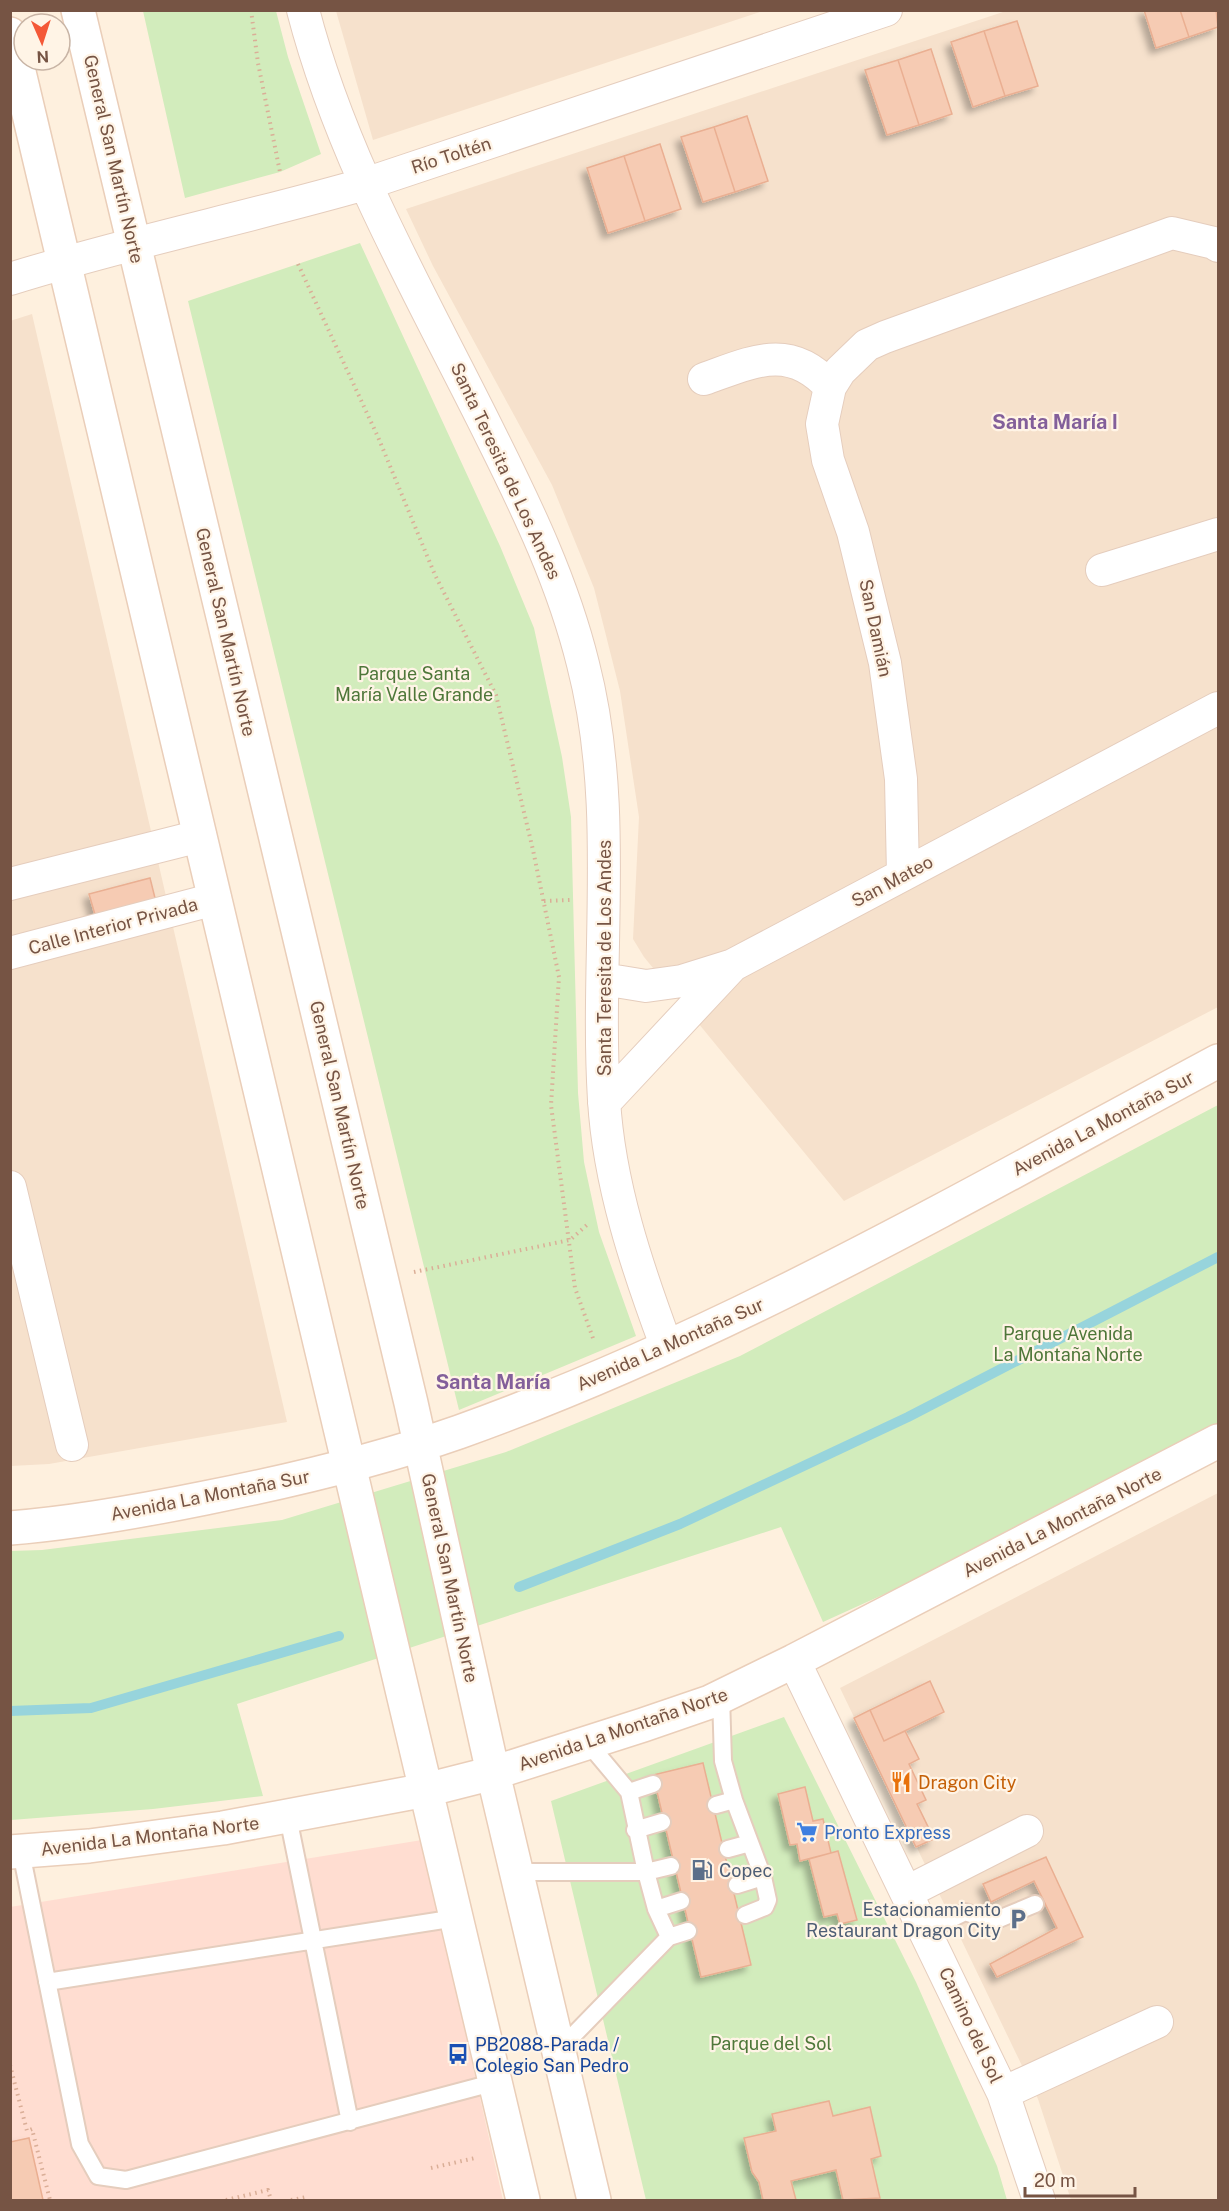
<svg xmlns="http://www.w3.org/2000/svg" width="1229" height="2211" font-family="'Public Sans',sans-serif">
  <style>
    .residential { fill: #f6e1cc }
    .commercial { fill: #ffddd1 }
    .green { fill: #d2ecbc }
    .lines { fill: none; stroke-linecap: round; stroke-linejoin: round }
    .stream { stroke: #97d4dc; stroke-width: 10 }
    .building { fill: #f6cbb3; stroke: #eaaf92; stroke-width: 1.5; filter: url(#shadow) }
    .lane-casing { stroke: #e5cdbd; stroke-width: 20 }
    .street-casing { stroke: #e5cdbd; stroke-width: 34 }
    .secondary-casing { stroke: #eaceb9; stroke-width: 36 }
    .path { stroke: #daae97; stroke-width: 4; stroke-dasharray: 1.5 4.5; stroke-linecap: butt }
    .lane { stroke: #fff; stroke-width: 16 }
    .street { stroke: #fff; stroke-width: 32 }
    .secondary { stroke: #fff; stroke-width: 33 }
    .labels { text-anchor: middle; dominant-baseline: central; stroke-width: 4.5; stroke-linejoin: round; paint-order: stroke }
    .street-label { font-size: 18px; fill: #765444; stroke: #fff4e6 }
    .park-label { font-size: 18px; fill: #4e7739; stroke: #fff4e6 }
    .food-label { font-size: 18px; fill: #c56008; stroke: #fff4e6; text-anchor: start }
    .shop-label { font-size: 18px; fill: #366cbe; stroke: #fff4e6; text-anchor: start }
    .service-label { font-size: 18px; fill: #4e5e75; stroke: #fff4e6; text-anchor: start }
    .transit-label { font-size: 18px; fill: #164399; stroke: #fff4e6; text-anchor: start }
    .neighbourhood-label { font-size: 20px; font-weight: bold; fill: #835f9a; stroke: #fff4e6 }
  </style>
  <defs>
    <filter id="shadow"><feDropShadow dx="-5.5" dy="5.5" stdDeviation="3" flood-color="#0004"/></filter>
  </defs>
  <rect width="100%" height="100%" fill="#fef0de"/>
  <!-- residential -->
  <path class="residential" d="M336,11V10L763,11L373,140Z
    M1006,11H1218V1007L844,1201L644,957L633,939L639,817L620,691L594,588L552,485L433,266L406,209Z
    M32,314L287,1422L49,1464L11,1466L10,321Z
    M1218,1493V2200H1071L1038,2099L840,1688Z"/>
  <!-- commercial -->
  <path class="commercial" d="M422,1840L503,2200H11L10,1907Z"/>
  <!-- green -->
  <path class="green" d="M143,11H276L288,57L321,154L280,172L185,198Z
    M360,243L500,546L534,628L562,757L571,817L578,1093L584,1162L599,1232L636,1336L459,1410L188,301Z
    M1218,1105V1425L933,1572L823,1622L781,1527L237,1704L263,1796L153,1809L11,1820L10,1551L42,1550L282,1520L506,1452L740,1356Z
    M784,1717L916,1982L997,2166L1007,2200H646L551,1801Z"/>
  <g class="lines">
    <!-- stream -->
    <path class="stream" d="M519,1587L680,1524L908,1417L1218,1257
      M10,1711L91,1708L339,1636"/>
  </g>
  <!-- building -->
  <path class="building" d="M1144,10H1180L1189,37L1156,48Z
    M1180,10H1216L1218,27L1189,37Z
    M1017,21L1038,86L1005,96L984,31Z
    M984,31L1005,96L973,107L951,42Z
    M931,49L952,114L919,125L898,60Z
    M898,60L919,125L887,135L865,70Z
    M747,116L768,181L735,192L714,127Z
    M714,127L735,192L703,202L681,137Z
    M660,144L681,209L645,221L624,156Z
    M624,156L645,221L608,233L587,168Z
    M150,878L156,902L96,918L89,894Z
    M930,1681L944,1712L884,1741L870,1710Z
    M870,1710L884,1741L905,1731L919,1759L909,1764L926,1800L917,1804L934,1839L916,1847L854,1718Z
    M703,1763L751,1965L701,1977L653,1775Z
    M805,1787L813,1821L823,1819L831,1853L800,1861L797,1844L790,1845L778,1794Z
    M838,1851L857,1920L840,1924L837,1914L824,1917L809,1859Z
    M1046,1857L1083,1937L997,1977L990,1964L1057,1928L1034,1881L991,1902L983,1884Z
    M829,2101L833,2116L870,2107L881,2156L871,2159L880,2198L843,2200L836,2170L791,2181L796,2200H763L759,2182L752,2172L744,2138L776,2131L772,2114Z
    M29,2138L43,2200H10V2142Z"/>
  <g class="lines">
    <defs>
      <path id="lane" d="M721,1696L723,1761L734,1800L763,1877L768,1900L765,1907L745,1915
        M588,1743L629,1792L646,1872L671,1866
        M629,1792L653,1784
        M716,1805L734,1800
        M288,1817L350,2122
        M635,1830L662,1822
        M728,1849L750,1843
        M21,1852L80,2144L98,2176L126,2180L496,2082
        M516,1872H646L656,1909L669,1937L558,2051
        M737,1885L763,1877
        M656,1909L681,1901
        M926,1931L965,1912L994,1921L1035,1904
        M669,1937L688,1931
        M47,1982L456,1918"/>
      <path id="street" d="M303,10C342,161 423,298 491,436C528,510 563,583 583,664C620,807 595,955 604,1100C609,1184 637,1267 666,1345
        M10,279C128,242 247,218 365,184L886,10
        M704,379C752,362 790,342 830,387
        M1102,570L1218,534
        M903,875L901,779L885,663L853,532L828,460L822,424L830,387L840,371L867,345L885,337L1172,233L1214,243L1218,246
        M10,884L200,836
        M10,953L215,899
        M603,979L646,986L682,981L730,966
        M604,1103L733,965L1218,708
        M10,1187L72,1445
        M794,1661L1003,2093L1039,2200
        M907,1892L1027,1831
        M1003,2093L1157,2022"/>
      <path id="secondary" d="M78,10L411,1403L493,1773L594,2200
        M10,34L523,2200
        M10,1528C76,1523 141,1511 205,1498C291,1481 376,1461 459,1432C725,1337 970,1194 1218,1061
        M10,1852L89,1846L223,1828L426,1790L493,1773L643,1725L710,1702L794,1661L1218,1441"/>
    </defs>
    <!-- lane casing -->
    <use href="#lane" class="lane-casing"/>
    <!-- street casing -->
    <use href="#street" class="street-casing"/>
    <!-- secondary casing -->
    <use href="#secondary" class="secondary-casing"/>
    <!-- path -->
    <path class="path" d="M251,10L258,63L280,172
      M298,264L378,437L435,575L496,695L533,850L559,977L551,1105L575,1288L594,1341
      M544,901L570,900
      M414,1272L570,1240L589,1223
      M10,2065L27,2131L32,2129L50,2200
      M431,2168L475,2158
      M226,2200L268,2190L271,2200
      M291,2200L307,2197"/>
    <!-- lane -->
    <use href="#lane" class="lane"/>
    <!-- street -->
    <use href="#street" class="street"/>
    <!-- secondary -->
    <use href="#secondary" class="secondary"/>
  </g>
  <!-- icons -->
  <defs>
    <symbol id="restaurant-bare" viewBox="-9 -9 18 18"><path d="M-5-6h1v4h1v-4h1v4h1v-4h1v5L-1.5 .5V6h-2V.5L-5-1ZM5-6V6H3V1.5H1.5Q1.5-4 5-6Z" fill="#e8710a" stroke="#fff4e6" stroke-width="2.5" paint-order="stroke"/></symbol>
    <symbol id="supermarket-bare" viewBox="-9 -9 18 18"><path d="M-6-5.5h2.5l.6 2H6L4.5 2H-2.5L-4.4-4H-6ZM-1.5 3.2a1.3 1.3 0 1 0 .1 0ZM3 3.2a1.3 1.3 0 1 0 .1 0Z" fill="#3f7fe0" stroke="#fff4e6" stroke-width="2.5" paint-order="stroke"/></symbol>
    <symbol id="fuel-bare" viewBox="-9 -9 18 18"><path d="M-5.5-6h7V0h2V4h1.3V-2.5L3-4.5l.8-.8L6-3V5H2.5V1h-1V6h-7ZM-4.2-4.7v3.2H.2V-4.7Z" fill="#5c6f8a" stroke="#fff4e6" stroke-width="2.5" paint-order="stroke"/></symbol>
    <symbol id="parking-bare" viewBox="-9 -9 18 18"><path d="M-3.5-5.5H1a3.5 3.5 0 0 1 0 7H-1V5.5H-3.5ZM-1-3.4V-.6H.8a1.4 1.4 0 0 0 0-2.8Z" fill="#5c6f8a" stroke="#fff4e6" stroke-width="2.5" paint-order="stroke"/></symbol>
    <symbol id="bus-bare" viewBox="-9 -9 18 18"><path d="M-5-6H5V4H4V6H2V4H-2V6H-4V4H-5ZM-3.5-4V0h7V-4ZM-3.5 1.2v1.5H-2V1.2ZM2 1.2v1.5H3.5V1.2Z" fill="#1a4fb4" stroke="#fff4e6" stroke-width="2.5" paint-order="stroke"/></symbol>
  </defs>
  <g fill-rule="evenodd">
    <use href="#restaurant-bare" x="886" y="1767" width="30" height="30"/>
    <use href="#supermarket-bare" x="792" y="1817" width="30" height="30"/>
    <use href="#fuel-bare" x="687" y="1855" width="30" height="30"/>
    <use href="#parking-bare" x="1003" y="1904" width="30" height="30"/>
    <use href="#bus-bare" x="443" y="2039" width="30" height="30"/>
  </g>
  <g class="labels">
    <!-- street labels -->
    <g class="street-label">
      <text transform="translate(451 155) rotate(-18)">Río Toltén</text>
      <text transform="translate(114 159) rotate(77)">General San Martín Norte</text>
      <text transform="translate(506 471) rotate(65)">Santa Teresita de Los Andes</text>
      <text transform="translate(876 628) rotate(78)">San Damián</text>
      <text transform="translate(226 632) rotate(77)">General San Martín Norte</text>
      <text transform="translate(892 881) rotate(-28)">San Mateo</text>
      <text transform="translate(113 926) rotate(-15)">Calle Interior Privada</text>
      <text transform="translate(604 958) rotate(-90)">Santa Teresita de Los Andes</text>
      <text transform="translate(340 1105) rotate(77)">General San Martín Norte</text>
      <text transform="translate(1103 1123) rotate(-28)">Avenida La Montaña Sur</text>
      <text transform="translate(670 1344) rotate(-24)">Avenida La Montaña Sur</text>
      <text transform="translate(210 1495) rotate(-11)">Avenida La Montaña Sur</text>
      <text transform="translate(1062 1522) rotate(-27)">Avenida La Montaña Norte</text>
      <text transform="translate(450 1578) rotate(78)">General San Martín Norte</text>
      <text transform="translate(623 1729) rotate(-19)">Avenida La Montaña Norte</text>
      <text transform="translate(150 1836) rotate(-7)">Avenida La Montaña Norte</text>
      <text transform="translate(971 2025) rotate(65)">Camino del Sol</text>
    </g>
    <!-- park labels -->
    <g class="park-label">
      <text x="414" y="673">Parque Santa<tspan x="414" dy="21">María Valle Grande</tspan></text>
      <text x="1068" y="1333">Parque Avenida<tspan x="1068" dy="21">La Montaña Norte</tspan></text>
      <text x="771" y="2043">Parque del Sol</text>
    </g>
    <!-- food labels -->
    <g class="food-label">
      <text x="918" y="1782">Dragon City</text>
    </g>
    <!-- shop labels -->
    <g class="shop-label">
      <text x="824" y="1832">Pronto Express</text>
    </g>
    <!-- service labels -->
    <g class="service-label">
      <text x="719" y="1870">Copec</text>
      <text x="1001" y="1909" text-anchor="end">Estacionamiento<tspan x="1001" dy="21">Restaurant Dragon City</tspan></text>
    </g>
    <!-- transit labels -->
    <g class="transit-label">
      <text x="475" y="2044">PB2088-Parada /<tspan x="475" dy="21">Colegio San Pedro</tspan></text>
    </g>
    <!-- neighbourhood labels -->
    <g class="neighbourhood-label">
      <text x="1055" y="422">Santa María I</text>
      <text x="493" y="1382">Santa María</text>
    </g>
  </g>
  <!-- border -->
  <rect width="1229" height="2211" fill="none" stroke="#765444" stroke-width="24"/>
  <!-- north arrow -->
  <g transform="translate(42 42) rotate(177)"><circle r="28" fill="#fff4e6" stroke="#c8b4a5" stroke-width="1.5"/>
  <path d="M0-4.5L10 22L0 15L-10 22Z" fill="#f45837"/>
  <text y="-9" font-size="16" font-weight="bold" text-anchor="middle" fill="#765444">N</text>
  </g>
  <!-- scale -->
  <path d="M1025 2187v9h110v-9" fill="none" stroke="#765444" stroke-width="3"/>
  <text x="1034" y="2187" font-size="18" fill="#765444" stroke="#fff4e6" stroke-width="4.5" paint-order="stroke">20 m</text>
</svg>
